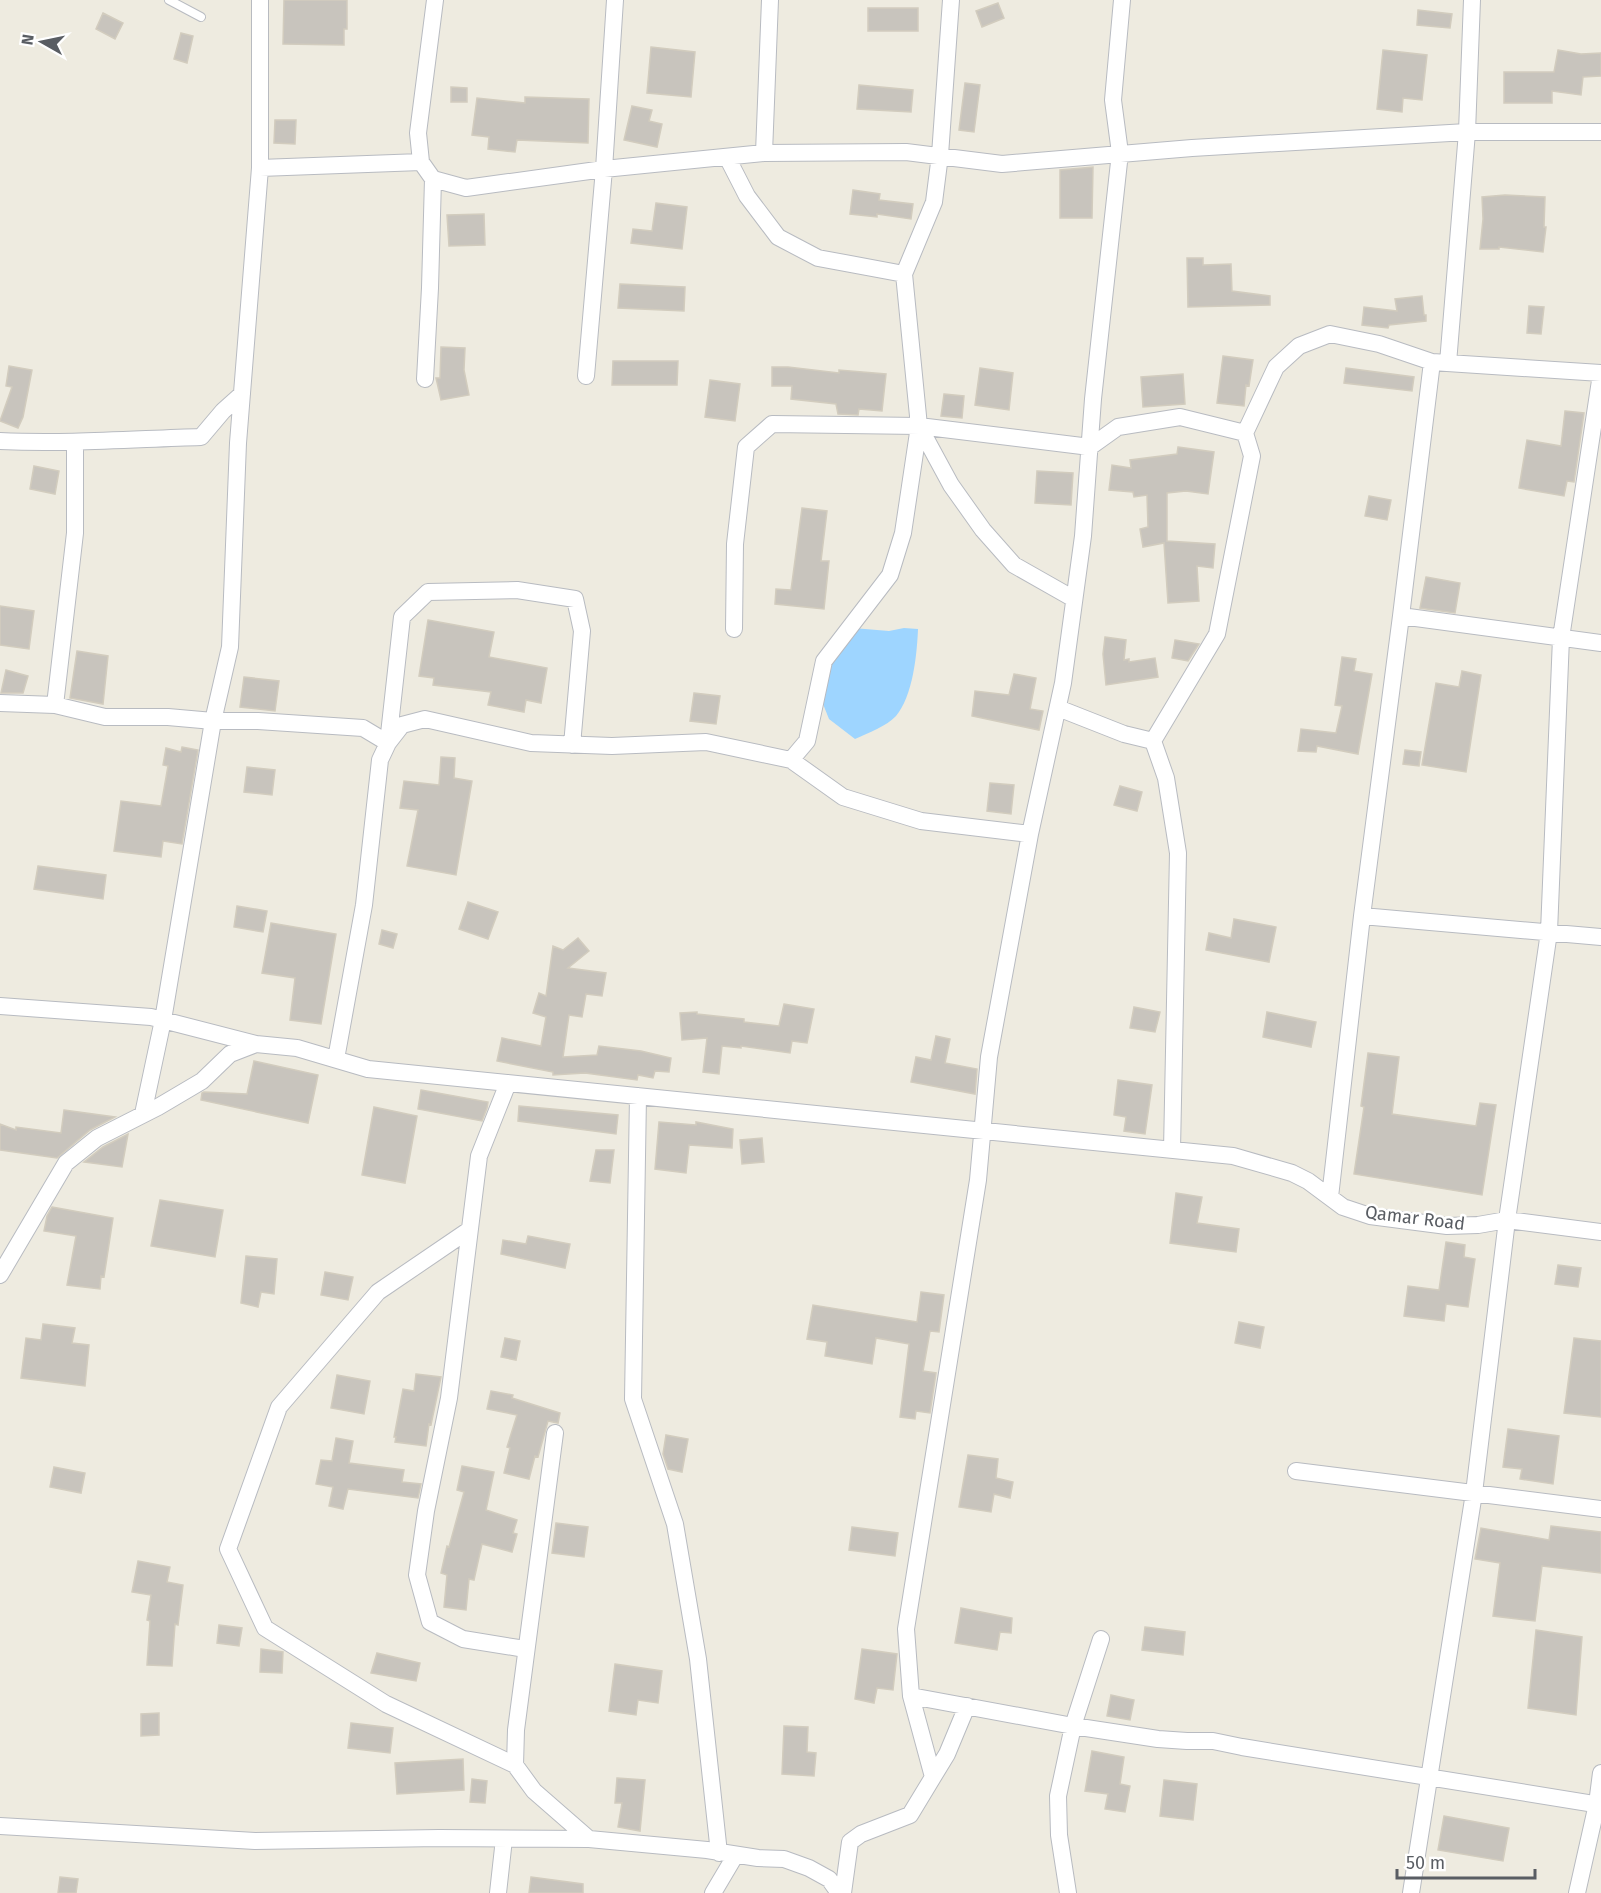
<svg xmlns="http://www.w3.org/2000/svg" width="1601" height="1893" font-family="'Fira Sans',sans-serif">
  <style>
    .water { fill: #9ed5ff }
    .building { fill: #c8c4bd; stroke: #d2ccbe; stroke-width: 1.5 }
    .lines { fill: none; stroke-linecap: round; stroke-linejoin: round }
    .lane-casing { stroke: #b8bbc1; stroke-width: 10 }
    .street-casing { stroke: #b8bbc1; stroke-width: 18 }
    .lane { stroke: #fff; stroke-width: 8 }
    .street { stroke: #fff; stroke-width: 16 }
    .labels { text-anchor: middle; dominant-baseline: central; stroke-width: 5; stroke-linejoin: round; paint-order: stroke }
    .street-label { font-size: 18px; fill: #595d63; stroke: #fff }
  </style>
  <rect width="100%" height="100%" fill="#eeebe0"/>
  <!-- water -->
  <path class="water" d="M853,628L889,631L904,628L918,629C917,654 913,696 896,716C887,726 868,733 855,739L829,719L823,704L830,659Z"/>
  <!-- building -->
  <path class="building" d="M284,0H347V29H344V45L283,44Z
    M998,3L1004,18L982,27L976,11Z
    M868,8H918V31H868Z
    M1418,10L1452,14L1450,28L1417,25Z
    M103,13L123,23L115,39L96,29Z
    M181,33L193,36L187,63L174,59Z
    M651,47L695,52L691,97L647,93Z
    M1383,50L1427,55L1422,100L1403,98L1402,112L1377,109Z
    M1558,50L1581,54L1601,53V76L1583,77L1581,95L1552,91V103H1504V72H1554Z
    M965,83L980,85L974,132L959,130Z
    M859,85L913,90L911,112L857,109Z
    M451,87L467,88V102H451Z
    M525,97L589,99L588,143L517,140L515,152L488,149L489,137L472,135L477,98L525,103Z
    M632,106L652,110L649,121L662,124L657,147L624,140Z
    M275,120H296L295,144L274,143Z
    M1093,167L1092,218H1060V170Z
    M853,190L880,194L879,200L913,204L911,219L877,214V217L850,214Z
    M1505,195L1545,197L1544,227H1546L1543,252L1499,247V249H1480L1483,219L1482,197Z
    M656,203L687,207L682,249L631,243L633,229L652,231Z
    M484,214L485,245L449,246L447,215Z
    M1187,258H1203V265L1231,264L1232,291L1270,296V305L1188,307Z
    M620,284L685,287L684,311L618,308Z
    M1422,296L1424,315H1426V321L1389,325L1388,328L1362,325L1364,307L1397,311L1395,299Z
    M1529,306L1544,307L1541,334L1527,333Z
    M441,347L465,348L464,370L469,395L441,400L436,378H440Z
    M1223,356L1253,360L1249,386L1246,385L1244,406L1217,403Z
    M613,361H678L677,385H612Z
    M9,366L32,370L23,417L18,428L0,421L12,387L6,386Z
    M772,367H788L839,373V370L886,374L882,411L859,409L858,415L838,414L836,404L791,399L792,386H772Z
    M980,368L1013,373L1009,410L975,405Z
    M1346,368L1414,377L1412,391L1344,383Z
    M1183,374L1185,404L1143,407L1141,377Z
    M710,380L740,384L735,421L705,417Z
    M944,394L964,396L962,418L941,416Z
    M1565,411L1584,413L1574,482L1567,481L1564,496L1519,488L1527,440L1561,446Z
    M1178,447L1214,452L1208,494L1186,491L1167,493V541L1215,544L1213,568L1197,566L1199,601L1168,603L1164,543L1143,547L1140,529L1148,527L1147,495L1134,497L1133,492L1109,490L1112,465L1131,468L1130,460L1177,454Z
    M34,466L59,471L55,494L30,489Z
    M1037,471L1073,473L1071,505L1035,503Z
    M1369,496L1391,500L1387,520L1365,516Z
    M802,508L827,511L821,561H829L824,609L775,604L776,589L791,590Z
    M1426,577L1460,583L1455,613L1420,608Z
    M0,606L34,611L29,649L0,645Z
    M428,620L494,632L489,657L547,668L541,703L526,700L524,712L488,705L491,692L433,685L434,678L419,676Z
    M1105,637L1126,640L1124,660L1129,659V662L1155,658L1158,677L1106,685L1103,654Z
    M1175,640L1199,644L1188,661L1172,658Z
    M77,651L108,656L103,704L70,698Z
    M1342,657L1356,659L1354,671L1372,674L1358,754L1317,746L1316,752L1298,751L1301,729L1336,733L1342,706L1335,705Z
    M6,670L28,676L23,693H1Z
    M1462,671L1481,675L1466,772L1422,765L1436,683L1459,687Z
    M1014,674L1036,678L1030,709L1043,711L1039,730L972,716L975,691L1009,695Z
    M244,677L279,681L275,711L240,707Z
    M694,693L720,696L716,724L690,721Z
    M182,747L198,750L182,844L163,841L161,857L114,851L121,801L161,806L168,766L163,765L166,748L181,752Z
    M1405,750L1421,752L1419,766L1403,764Z
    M441,757L455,758L454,778L472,781L456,875L407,866L418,810L400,808L404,781L439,785Z
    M247,767L275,770L272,795L244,792Z
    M990,783L1014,785L1011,814L987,811Z
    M1120,786L1142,792L1137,811L1114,805Z
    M38,866L106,875L103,899L34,889Z
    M468,902L498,912L488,939L459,929Z
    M237,906L267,911L263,932L234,927Z
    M1234,919L1276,927L1269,962L1206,950L1209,933L1231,938Z
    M271,923L336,934L321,1024L290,1020L295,978L262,973Z
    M382,930L397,934L393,948L379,944Z
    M578,938L589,951L568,968L606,973L602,996L586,994L582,1017L569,1015L563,1057L597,1055L599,1046L641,1051L671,1058L669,1072L655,1071L653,1078L638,1075L637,1080L585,1073L553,1075V1072L497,1061L502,1038L541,1046L546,1017L533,1013L539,993L546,996L553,946L563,950Z
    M784,1004L814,1009L807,1043L792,1041L790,1053L741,1046V1048L722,1046L719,1074L703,1072L707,1038L682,1040L680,1013L697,1012V1014L744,1019V1022L779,1026Z
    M1134,1007L1160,1012L1155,1032L1130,1028Z
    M1267,1012L1316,1022L1311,1047L1263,1037Z
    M936,1036L950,1039L945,1063L977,1069L975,1094L911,1082L916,1057L931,1060Z
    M1368,1053L1399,1057L1392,1114L1476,1126L1480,1103L1496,1105L1482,1195L1354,1174L1364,1107L1361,1106Z
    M254,1061L318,1075L308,1123L201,1100L202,1093L204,1092L247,1094Z
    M1118,1080L1152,1085L1145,1134L1124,1131L1126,1117L1114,1115Z
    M421,1090L488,1102L487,1108L482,1121L418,1109Z
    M519,1106L618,1115L616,1134L518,1121Z
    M374,1107L417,1116L405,1183L362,1175Z
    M64,1110L115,1117L90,1130L57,1158L0,1150V1124L16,1130V1127L61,1133Z
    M659,1122L696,1125V1122L733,1129L732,1148L689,1145L686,1173L655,1169Z
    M128,1134L122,1167L84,1162L103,1147Z
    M762,1138L764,1162L742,1164L740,1140Z
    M596,1150H614L610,1183L590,1181Z
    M1176,1193L1202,1197L1197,1223L1239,1229L1236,1252L1170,1243Z
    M160,1200L223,1210L215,1257L151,1246Z
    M52,1207L113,1218L104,1277L101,1276L100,1289L67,1285L76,1236L44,1231L47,1216Z
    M528,1236L570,1244L565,1268L501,1254L503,1240L526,1244Z
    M1446,1242L1465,1245L1464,1257L1475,1259L1468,1307L1446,1304L1444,1321L1404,1316L1408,1286L1439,1290Z
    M246,1256L277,1259L274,1294L261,1292L258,1307L241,1303Z
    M1558,1265L1581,1268L1578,1287L1555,1284Z
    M325,1272L353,1277L348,1300L321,1295Z
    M921,1292L944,1295L939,1332L930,1331L923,1371L936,1373L930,1413L916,1411L915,1419L900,1417L909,1344L876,1338L872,1364L825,1356L827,1342L807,1339L813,1305L917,1322Z
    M1239,1322L1264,1327L1260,1348L1235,1343Z
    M43,1324L75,1328L72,1343L89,1345L85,1386L21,1378L26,1338L41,1340Z
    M505,1338L520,1341L516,1360L501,1357Z
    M1574,1338L1601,1341V1417L1564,1413Z
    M416,1374L441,1377L431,1425L429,1424L426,1446L395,1442L396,1437H394L403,1389L414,1391Z
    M337,1375L370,1381L364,1414L331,1408Z
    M491,1391L513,1395L512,1398L560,1413L558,1423L548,1421L538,1457L535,1456L529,1479L504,1473L510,1448L507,1447L517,1415L487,1409Z
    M1508,1429L1559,1436L1553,1484L1520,1479L1522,1469L1503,1467Z
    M666,1435L688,1439L682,1472L668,1469L663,1454Z
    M336,1438L353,1441L349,1463L404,1470L402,1482L421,1484L418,1498L348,1489L343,1509L329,1506L333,1487L316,1484L321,1460L332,1461Z
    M968,1455L998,1459L996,1478L1013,1482L1010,1498L994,1494L991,1512L959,1507Z
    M462,1466L494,1472L486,1510L517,1520L513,1533L517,1534L512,1552L482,1544L474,1580L469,1579L466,1610L444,1607L447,1575L441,1573L447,1546L449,1547L464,1492L457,1490Z
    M54,1467L85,1473L81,1493L50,1487Z
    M556,1523L588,1527L584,1557L552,1553Z
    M1551,1526L1601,1532V1573L1542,1566L1535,1621L1493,1616L1500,1563L1475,1559L1481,1528L1549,1540Z
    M852,1527L898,1533L895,1556L849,1550Z
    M138,1561L170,1567L167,1582L183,1585L178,1625L175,1624L172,1666L147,1665L150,1621L147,1620L151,1595L132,1592Z
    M961,1608L1012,1618L1011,1633L1000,1632L997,1650L955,1643Z
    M219,1625L242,1628L239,1646L217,1643Z
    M1145,1627L1185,1632L1183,1655L1142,1650Z
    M1536,1630L1582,1637L1576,1715L1528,1708Z
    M261,1649L283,1652L282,1673L260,1672Z
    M862,1649L897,1654L893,1690L877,1688L874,1703L855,1699Z
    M377,1653L420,1663L416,1681L371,1673Z
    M615,1664L662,1671L658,1703L638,1700L636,1715L609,1711Z
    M1111,1695L1134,1700L1130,1720L1107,1716Z
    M159,1713V1735L141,1736V1714Z
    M351,1723L393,1728L390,1753L348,1748Z
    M784,1726L808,1727L807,1752L816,1753L814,1776L782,1774Z
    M1092,1751L1124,1757L1120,1784L1130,1786L1125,1812L1105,1809L1108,1794L1085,1791Z
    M463,1759L464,1790L397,1794L395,1763Z
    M617,1778L645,1780L640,1831L618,1827L622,1803H615Z
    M472,1779L487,1781L485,1803L470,1802Z
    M1164,1780L1197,1784L1193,1820L1160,1816Z
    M1444,1816L1509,1828L1503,1861L1438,1850Z
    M60,1877L78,1879L76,1893H58Z
    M531,1877L583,1884V1893H529Z"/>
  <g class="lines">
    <defs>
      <path id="lane" d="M169,0L201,17"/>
      <path id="street" d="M260,0V168L238,443L230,647L213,721H258L363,728L388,743L402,617L428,592L517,590L575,599L582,631L572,745
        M435,0L418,133L421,162L433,179L466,188L604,169L764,153L906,152L1002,164L1192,148L1467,132H1601
        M764,153L770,0
        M727,157L747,196L778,237L818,258L904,274
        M260,168L421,162
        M1448,363L1467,132L1472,0
        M586,376L604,169L615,0
        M425,379L430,288L433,179
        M919,426L951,485L983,530L1014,565L1074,599
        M1245,433L1276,367L1299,346L1330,334L1379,344L1432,362L1601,373
        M0,441C67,444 134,439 201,437L223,411L242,394
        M1401,616L1601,643
        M734,629L735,544L746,447L772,424L919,426L1090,447L1118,427L1180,417L1245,433L1252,456L1217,634L1153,741
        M0,703L55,705L105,717H168L213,721L163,1020L143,1114
        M55,705L75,533V443
        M1058,708L1124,734L1153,741L1166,778L1178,853L1172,1150
        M791,760L843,797L921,821L1030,834
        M1362,916L1601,937
        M0,1006L151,1017L256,1044
        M336,1059L364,905L380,760L388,743L402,725L425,719L531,743L612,746L706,742L791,760L807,741L824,661L890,575L903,533L919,426L904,274L934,202L940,155L951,0
        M508,1083L479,1156L449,1398L426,1511L417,1575L430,1622L463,1639L525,1649
        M638,1096L633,1399L675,1524L698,1659L719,1853
        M1330,1197L1362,916L1401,616L1432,362
        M469,1230L378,1292L279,1407L228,1549L265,1628L386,1704L515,1765
        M0,1275L66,1163L97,1138L158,1107L202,1081L230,1054L256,1044L297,1048L368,1069L1233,1156L1292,1173L1308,1181L1343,1207L1370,1216L1447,1226L1478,1225L1507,1220L1601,1232
        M555,1433L516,1730L515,1765L534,1791L589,1839
        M1296,1471L1601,1509
        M911,1696L1073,1726L1158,1739L1187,1741H1213L1242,1747L1601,1805
        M933,1777L911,1696L906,1629L978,1180L989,1057L1030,834L1063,683L1083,536L1093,399L1120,153L1113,100L1122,0
        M0,1826L255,1841L439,1838L589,1839L707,1850L758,1858L784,1859L809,1868L829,1879L839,1893
        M498,1893L504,1839
        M713,1893L735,1856
        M843,1893L850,1842L861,1834L910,1815L947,1754L967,1706
        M1068,1893L1059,1835L1058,1796L1073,1726L1101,1639
        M1411,1893L1474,1493L1507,1220L1549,932L1561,638L1601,374
        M1577,1893L1597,1804L1601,1773"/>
    </defs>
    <!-- lane casing -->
    <use href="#lane" class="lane-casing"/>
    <!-- street casing -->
    <use href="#street" class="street-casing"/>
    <!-- lane -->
    <use href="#lane" class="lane"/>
    <!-- street -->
    <use href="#street" class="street"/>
  </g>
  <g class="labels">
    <!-- street labels -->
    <g class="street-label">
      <text transform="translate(1415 1218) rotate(7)">Qamar Road</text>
    </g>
  </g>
  <!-- north arrow -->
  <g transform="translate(42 42) rotate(279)" stroke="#ffffff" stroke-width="4.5" paint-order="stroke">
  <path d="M0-4.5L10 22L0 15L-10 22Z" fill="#595d63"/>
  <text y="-9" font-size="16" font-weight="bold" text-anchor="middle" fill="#595d63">N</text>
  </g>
  <!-- scale -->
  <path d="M1397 1869v9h138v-9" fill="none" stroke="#595d63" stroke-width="3"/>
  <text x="1406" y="1869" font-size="18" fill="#595d63" stroke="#ffffff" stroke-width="4.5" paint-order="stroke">50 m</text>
</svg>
